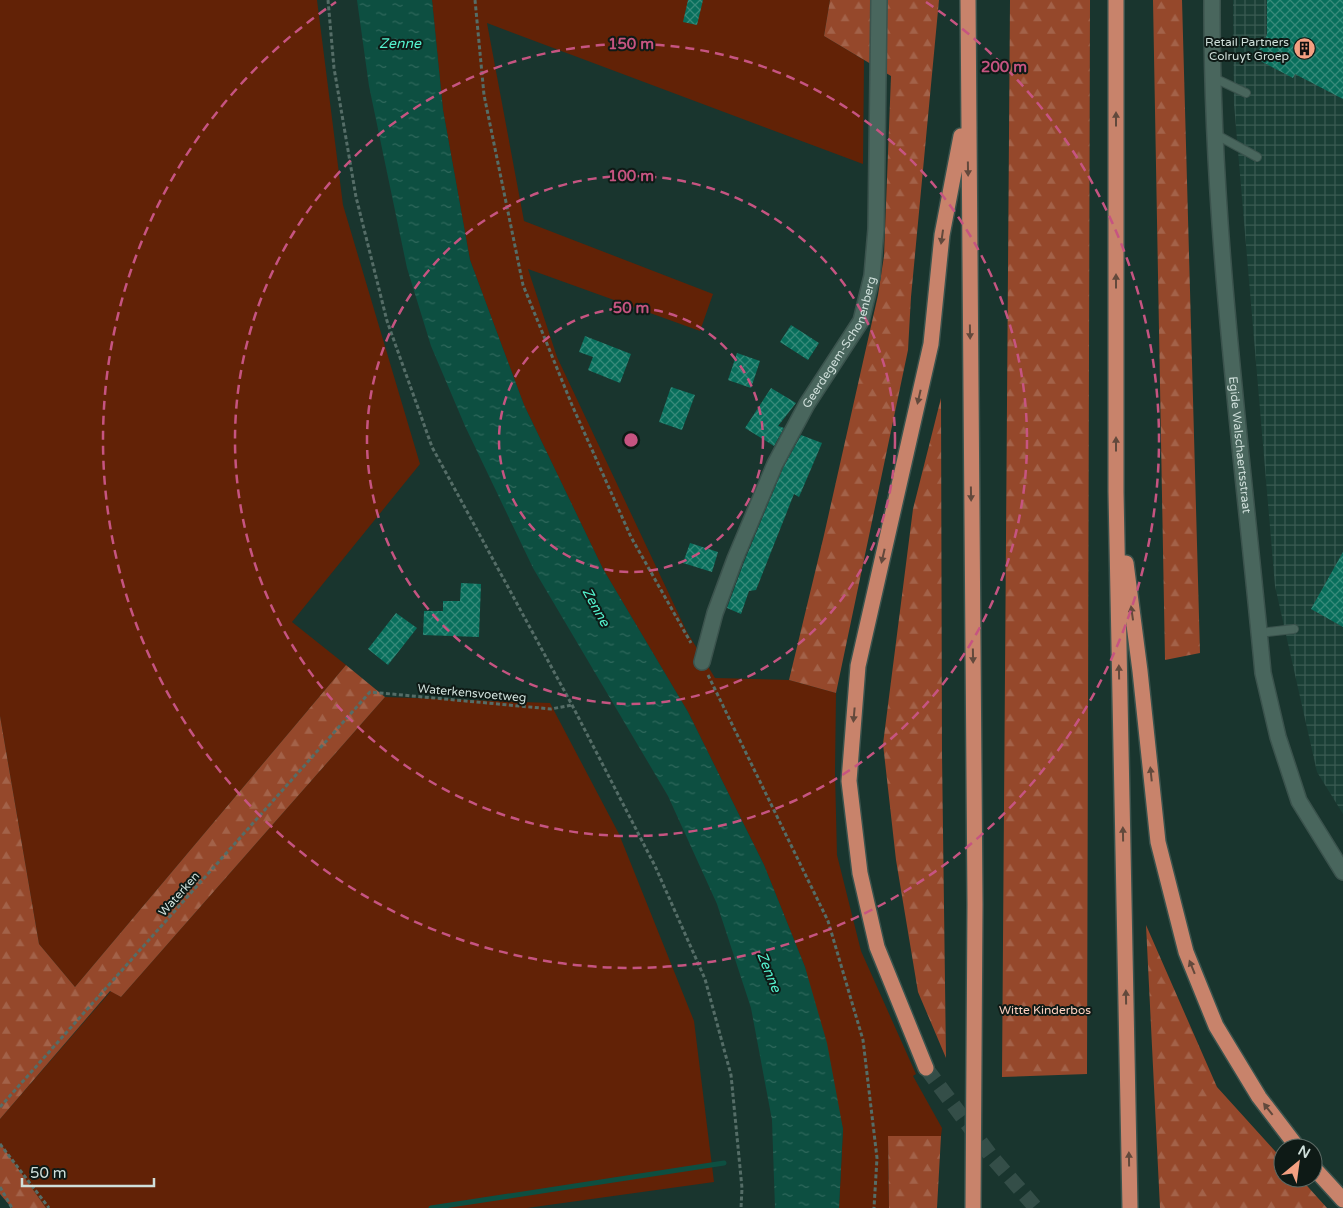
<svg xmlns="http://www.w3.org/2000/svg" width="1343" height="1208" font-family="'Varela Round',sans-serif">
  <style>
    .industrial { fill: url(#industrial-grid) }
    .grass { fill: #622206 }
    .forest { fill: url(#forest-firs) }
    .water { fill: url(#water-ripples) }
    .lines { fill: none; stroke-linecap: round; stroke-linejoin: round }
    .stream { stroke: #0d4f41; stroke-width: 5 }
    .building { fill: url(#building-cross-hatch) }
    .motorway-tunnel { stroke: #344e48; stroke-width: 15; stroke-dasharray: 15 8; stroke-linecap: butt }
    .service-casing { stroke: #3b534d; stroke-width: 10 }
    .minor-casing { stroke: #3b534d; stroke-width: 18 }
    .secondary-casing { stroke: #3b534d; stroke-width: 18 }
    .motorway-casing { stroke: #3b534d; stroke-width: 18 }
    .path { stroke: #556d67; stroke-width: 3; stroke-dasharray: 4 2.5; stroke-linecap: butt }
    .service { stroke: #49665d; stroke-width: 8 }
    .minor { stroke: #49665d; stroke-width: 15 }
    .secondary { stroke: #49665d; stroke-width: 15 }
    .motorway { stroke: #c8836b; stroke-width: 15 }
    .oneway { fill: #62493c }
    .ring { fill: none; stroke: #c65481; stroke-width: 2.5; stroke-dasharray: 9 6 }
    .labels { text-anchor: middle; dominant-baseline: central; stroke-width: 4; stroke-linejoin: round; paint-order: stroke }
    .poi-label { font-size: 12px; fill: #cfdfda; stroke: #0e1a16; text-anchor: end }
    .street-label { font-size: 12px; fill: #cfdfda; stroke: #0e1a16 }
    .park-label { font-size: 12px; fill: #ffd1c0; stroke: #0e1a16 }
    .water-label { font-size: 14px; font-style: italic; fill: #54f3cf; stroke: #0e1a16 }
    .centre { fill: #c65481; stroke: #0e1a16; stroke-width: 2.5 }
    .ring-label { font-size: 15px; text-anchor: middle; font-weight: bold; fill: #c65481; stroke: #0e1a16; stroke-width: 4; stroke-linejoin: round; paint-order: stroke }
  </style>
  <defs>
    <pattern id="industrial-grid" width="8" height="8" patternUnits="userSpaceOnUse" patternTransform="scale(1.25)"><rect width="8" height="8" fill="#1a3f36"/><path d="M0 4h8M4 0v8" fill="none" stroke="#3a5a52"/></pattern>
    <pattern id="forest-firs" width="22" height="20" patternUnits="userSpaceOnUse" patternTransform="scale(1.25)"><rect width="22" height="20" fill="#95482b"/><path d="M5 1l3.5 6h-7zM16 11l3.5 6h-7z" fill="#a36249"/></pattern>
    <pattern id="water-ripples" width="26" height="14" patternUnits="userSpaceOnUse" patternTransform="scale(1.25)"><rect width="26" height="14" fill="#0d4f41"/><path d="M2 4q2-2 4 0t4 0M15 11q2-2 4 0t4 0" fill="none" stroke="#2f685c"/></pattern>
    <pattern id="building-cross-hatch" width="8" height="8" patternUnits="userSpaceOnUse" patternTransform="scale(1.25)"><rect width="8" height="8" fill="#086f5c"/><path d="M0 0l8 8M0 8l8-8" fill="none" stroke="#378a7a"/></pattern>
  </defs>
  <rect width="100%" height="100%" fill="#19352e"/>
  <!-- industrial -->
  <path class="industrial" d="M1233,0H1343V814L1317,772L1275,586L1234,104Z"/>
  <!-- grass -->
  <path class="grass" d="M0,0H317L343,205L420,464L292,622L346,665L75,987L39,944L0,716Z
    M432,0H830L824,36L864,60L863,164L487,23L524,221L713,294L700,331L528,269L557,357L687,632L715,678L789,680L836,693L835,773L837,855L861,951L916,1074L913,1076L942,1128L941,1136H888L889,1208H839L843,1129L805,967L764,865L688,712L603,569L524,405L470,260L443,110Z
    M385,697L550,703L619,834L694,1021L714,1182L527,1208H46L0,1143V1119L111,991L121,997Z"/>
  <!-- forest -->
  <path class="forest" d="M830,0H939L911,297L908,350L836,693L789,680L824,535L878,295L884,256L891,76L824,36Z
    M1010,0H1090L1087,1074L1002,1077Z
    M1153,0H1182L1200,653L1165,660Z
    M941,398L942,754L946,1058L918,992L896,860L883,744L913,509Z
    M346,665L385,697L121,997L110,991L0,1119V716L39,944L75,987Z
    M1146,925L1217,1087L1283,1160V1178H1300L1327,1208H1160Z
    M888,1136H941L937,1208H889Z
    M0,1143L46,1208H12L0,1194Z"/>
  <!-- water -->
  <path class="water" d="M357,0H432L443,110L470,260L524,405L603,569L688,712L764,865L805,967L827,1043L843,1129L839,1208H775L772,1120L751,1008L717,904L668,796L533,568L465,426L431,346L407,268L369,86Z"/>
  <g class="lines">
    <!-- stream -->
    <path class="stream" d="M431,1208L724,1163"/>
  </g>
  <!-- building -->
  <path class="building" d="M688,0H703L697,25L683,22Z
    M1267,0H1343V99L1295,74L1293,78L1255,58L1267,35Z
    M791,325L819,343L808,360L780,342Z
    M585,336L631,354L620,383L588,370L593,357L579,352Z
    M737,353L760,361L751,388L728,380Z
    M671,387L695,395L682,430L659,422Z
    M771,388L796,403L778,426L784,428L774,446L745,428Z
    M801,435L822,443L799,497L794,494L756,590L749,591L741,614L727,608L744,562L783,468Z
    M690,543L718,552L712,572L683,563Z
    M1343,552V627L1311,609Z
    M461,583L481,584L479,637L423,635L424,611H443V601H460Z
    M396,613L417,628L388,665L368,649Z"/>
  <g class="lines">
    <!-- motorway-tunnel -->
    <path class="motorway-tunnel" d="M926,1068L991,1156L1036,1208"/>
    <defs>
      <path id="service" d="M1212,77L1246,93
        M1215,134L1257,157
        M1259,633L1294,629"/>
      <g id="minor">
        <path id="s1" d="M702,662L715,613L735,559L775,464L807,404L861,321L872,276L876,229L879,0"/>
      </g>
      <g id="secondary">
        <path id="s2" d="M1212,0C1211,225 1242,449 1263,673L1278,737L1299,801L1343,872"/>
      </g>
      <path id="motorway" d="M968,0L975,904L973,1208
        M1116,0V492L1130,1208
        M1126,563L1140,671L1158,842L1186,952L1216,1026L1259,1097L1298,1148
        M926,1068L877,947L860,873L849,781L858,666L931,344L942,235L961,136
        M1313,1167L1343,1200"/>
    </defs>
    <!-- service casing -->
    <use href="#service" class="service-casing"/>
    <!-- minor casing -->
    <use href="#minor" class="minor-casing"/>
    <!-- secondary casing -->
    <use href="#secondary" class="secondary-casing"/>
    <!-- motorway casing -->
    <use href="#motorway" class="motorway-casing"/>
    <!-- path -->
    <path class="path" d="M328,0L334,68L356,197L387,321L432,447L572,705L655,866L705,979L731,1075L742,1188L741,1208
      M475,0L484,95L523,285L572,405L631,537L691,643
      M708,675L828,921L863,1040L877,1158L874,1208
      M0,1107L370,692L551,709L572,705
      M0,1144L49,1208
      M0,1187L12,1208"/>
    <!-- service -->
    <use href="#service" class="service"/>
    <!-- minor -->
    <use href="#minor" class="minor"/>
    <!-- secondary -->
    <use href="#secondary" class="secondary"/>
    <!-- motorway -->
    <use href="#motorway" class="motorway"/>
  </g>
  <!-- one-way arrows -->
  <defs><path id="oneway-solid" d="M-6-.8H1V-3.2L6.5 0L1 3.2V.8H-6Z" transform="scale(1.25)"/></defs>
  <g class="oneway">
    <use href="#oneway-solid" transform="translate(1116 119) rotate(-90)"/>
    <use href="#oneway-solid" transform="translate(968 169) rotate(89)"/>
    <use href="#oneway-solid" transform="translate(942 237) rotate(98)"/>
    <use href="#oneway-solid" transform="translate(1116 281) rotate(-90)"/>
    <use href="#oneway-solid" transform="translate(970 332) rotate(89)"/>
    <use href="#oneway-solid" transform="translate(919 397) rotate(103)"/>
    <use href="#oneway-solid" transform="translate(1116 444) rotate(-90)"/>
    <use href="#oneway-solid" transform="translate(971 494) rotate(89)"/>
    <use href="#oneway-solid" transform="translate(883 556) rotate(103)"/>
    <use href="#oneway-solid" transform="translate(1132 613) rotate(-98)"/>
    <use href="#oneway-solid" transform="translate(973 656) rotate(89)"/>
    <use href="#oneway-solid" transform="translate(1119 672) rotate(-91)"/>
    <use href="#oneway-solid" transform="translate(854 715) rotate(95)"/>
    <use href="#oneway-solid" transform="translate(1151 774) rotate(-96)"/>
    <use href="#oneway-solid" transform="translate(1123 834) rotate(-91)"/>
    <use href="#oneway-solid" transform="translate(1192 967) rotate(-112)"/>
    <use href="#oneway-solid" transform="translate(1126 997) rotate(-91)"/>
    <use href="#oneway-solid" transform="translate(1268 1109) rotate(-128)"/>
    <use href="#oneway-solid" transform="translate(1129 1159) rotate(-91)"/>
  </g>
  <!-- distance rings -->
  <g class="ring">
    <circle cx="631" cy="440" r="132"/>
    <circle cx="631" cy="440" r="264"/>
    <circle cx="631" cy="440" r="396"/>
    <path d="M926 2A528 528 0 1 1 336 2"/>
  </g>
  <!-- icons -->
  <defs>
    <symbol id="building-disc" viewBox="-11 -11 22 22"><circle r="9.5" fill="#f3a082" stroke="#0e1a16"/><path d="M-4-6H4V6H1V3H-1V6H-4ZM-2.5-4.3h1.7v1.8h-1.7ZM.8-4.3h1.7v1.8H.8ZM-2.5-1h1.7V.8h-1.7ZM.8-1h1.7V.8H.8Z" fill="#111"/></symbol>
  </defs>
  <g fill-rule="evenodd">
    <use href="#building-disc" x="1292" y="36" width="25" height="25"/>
  </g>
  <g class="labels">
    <!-- poi labels -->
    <g class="poi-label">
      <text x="1289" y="42">Retail Partners<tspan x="1289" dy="14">Colruyt Groep</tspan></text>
    </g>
    <!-- street labels -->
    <g class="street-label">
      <text stroke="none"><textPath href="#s1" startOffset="350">Geerdegem-Schonenberg</textPath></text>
      <text stroke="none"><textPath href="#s2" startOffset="446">Egide Walschaertsstraat</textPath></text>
      <text transform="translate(472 693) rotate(5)">Waterkensvoetweg</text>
      <text transform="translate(179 894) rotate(-48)">Waterken</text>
    </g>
    <!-- park labels -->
    <g class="park-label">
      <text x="1045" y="1010">Witte Kinderbos</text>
    </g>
    <!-- water labels -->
    <g class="water-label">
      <text x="400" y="43">Zenne</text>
      <text transform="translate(596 607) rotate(61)">Zenne</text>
      <text transform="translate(769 972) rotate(68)">Zenne</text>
    </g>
  </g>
  <circle cx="631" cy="440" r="8" class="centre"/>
  <g class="ring-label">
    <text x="631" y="49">150 m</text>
    <text x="1004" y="72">200 m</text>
    <text x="631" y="181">100 m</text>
    <text x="631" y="313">50 m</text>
  </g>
  <!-- north arrow -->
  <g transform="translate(1298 1163) rotate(29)"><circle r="24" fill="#0e1a16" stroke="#5b6964"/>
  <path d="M0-4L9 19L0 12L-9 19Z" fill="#f3a082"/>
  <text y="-8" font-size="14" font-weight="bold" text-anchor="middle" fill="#cfdfda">N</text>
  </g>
  <!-- scale -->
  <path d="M22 1178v8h132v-8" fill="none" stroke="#cfdfda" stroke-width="2.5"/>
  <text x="30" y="1178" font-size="15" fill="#cfdfda" stroke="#0e1a16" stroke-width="4" paint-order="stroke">50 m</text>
</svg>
